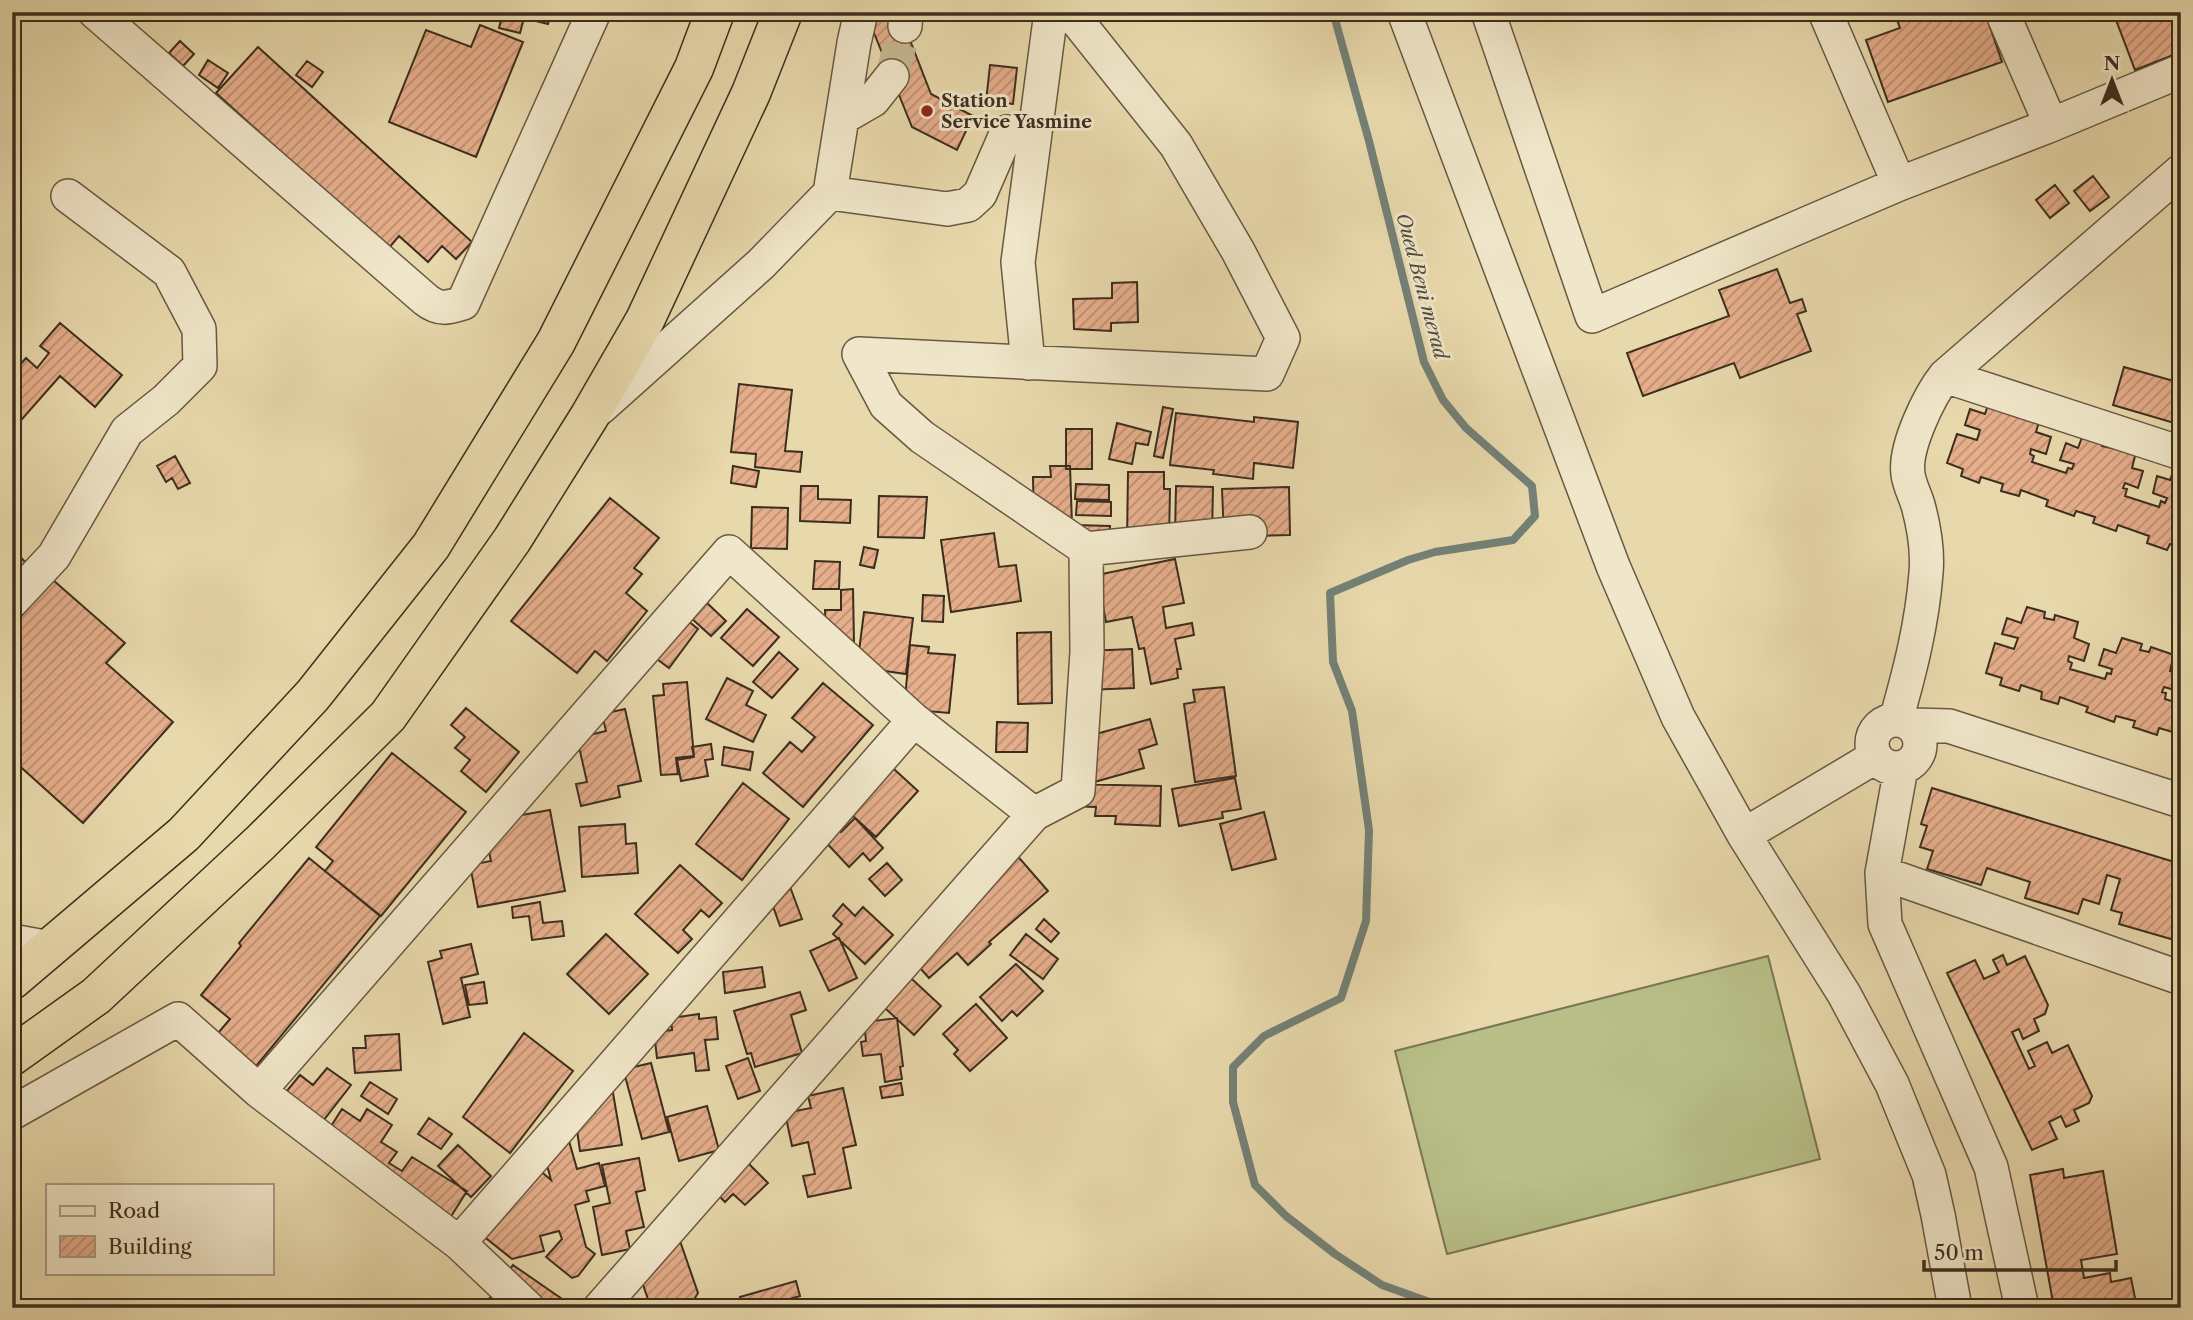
<svg xmlns="http://www.w3.org/2000/svg" width="2193" height="1320" font-family="'Libre Caslon Text',serif">
  <style>
    .pitch { fill: #b8bf88; stroke: #7a7654; stroke-width: 2 }
    .lines { fill: none; stroke-linecap: round; stroke-linejoin: round }
    .stream { stroke: #748177; stroke-width: 8 }
    .building { fill: url(#building-hatch); stroke: #3c2e1f; stroke-width: 2 }
    .minor-tunnel { stroke: #c6b790; stroke-width: 33; stroke-dasharray: 33 17; stroke-linecap: butt }
    .minor-casing { stroke: #675942; stroke-width: 36 }
    .highway-casing { stroke: #3c2e1f; stroke-width: 41 }
    .minor { stroke: #f0e6c9; stroke-width: 33 }
    .highway { stroke: #e8d9ac; stroke-width: 38 }
    .poi-dot { fill: #8f2418; stroke: #f0e6c9; stroke-width: 2.5 }
    .labels { text-anchor: middle; dominant-baseline: central; stroke-width: 6; stroke-linejoin: round; paint-order: stroke }
    .poi-label { font-size: 18px; font-weight: bold; fill: #3c2e1f; stroke: #f0e6c9; text-anchor: start }
    .water-label { font-size: 19px; font-style: italic; fill: #4f4a3c; stroke: #f0e6c9 }
  </style>
  <defs>
    <pattern id="building-hatch" width="6" height="6" patternUnits="userSpaceOnUse" patternTransform="scale(1.75)"><rect width="6" height="6" fill="#e6ae8b"/><path d="M-1 1l2-2M0 6l6-6M5 7l2-2" fill="none" stroke="#bc8e71"/></pattern>
  </defs>
  <rect width="100%" height="100%" fill="#e8d9ac"/>
  <filter id="stains"><feTurbulence type="fractalNoise" baseFrequency=".00286" numOctaves="4"/><feColorMatrix values="0 0 0 0 .2 0 0 0 0 .09 0 0 0 0 .02 0 0 0 .5 -.17"/></filter>
  <radialGradient id="worn" r=".72"><stop offset=".6" stop-color="#630" stop-opacity="0"/><stop offset="1" stop-color="#630" stop-opacity=".3"/></radialGradient>
  <!-- pitch -->
  <path class="pitch" d="M1768,956L1820,1159L1447,1254L1395,1051Z"/>
  <g class="lines">
    <!-- stream -->
    <path class="stream" d="M1333,12L1369,141L1424,362L1443,400L1466,428L1532,486L1535,516L1513,540L1435,552L1408,560L1330,593L1333,662L1352,711L1369,830L1366,921L1341,998L1264,1036L1233,1067V1102L1255,1185L1286,1216L1335,1254L1382,1285L1435,1304L1436,1308"/>
  </g>
  <!-- building -->
  <path class="building" d="M503,12H551L548,24L524,18L520,33L499,28Z
    M876,12H899L931,94L973,116L957,150L912,127L872,28Z
    M1894,12H1985L2002,62L1888,102L1866,40L1900,28Z
    M2113,12H2178L2181,19V52L2135,70Z
    M480,25L523,42L476,157L389,122L426,30L471,47Z
    M180,41L194,54L183,66L169,53Z
    M258,47L472,242L456,259L442,246L428,262L399,236L388,249L216,93Z
    M208,60L228,73L218,88L199,75Z
    M307,61L323,72L312,87L296,75Z
    M990,65L1017,68L1013,104L986,102Z
    M2093,176L2109,197L2090,211L2074,191Z
    M2055,185L2069,203L2050,218L2036,200Z
    M1777,269L1790,303L1802,299L1806,311L1797,314L1811,351L1740,378L1734,363L1643,396L1627,353L1729,316L1719,290Z
    M1137,282L1138,322L1111,323V331L1074,329L1073,299L1112,298V283Z
    M60,323L122,375L95,407L60,376L16,426L12,423V374L26,358L37,368L49,353L40,346Z
    M2124,367L2181,383V425L2113,405Z
    M739,384L792,390L785,451L802,452L800,472L755,467L756,454L731,452Z
    M1990,399L2041,415L2036,432L2051,437L2046,454L2031,449L2030,454L2034,456L2032,462L2066,473L2068,468L2072,469L2074,464L2060,460L2066,443L2078,448L2084,432L2104,440L2102,446L2111,448L2113,443L2136,452L2132,468L2143,471L2138,488L2125,483L2123,488L2127,489L2125,496L2159,507L2161,501L2165,503L2167,498L2153,493L2157,476L2170,480L2176,464L2181,466V548L2170,544L2167,550L2147,543L2149,536L2118,525L2116,531L2093,523L2095,517L2076,511L2074,516L2046,506L2048,500L2021,490L2019,496L2001,491L2003,484L1981,477L1979,483L1961,476L1963,469L1947,463L1957,434L1977,440L1980,430L1965,425L1970,409L1985,414Z
    M1163,407L1173,409L1163,458L1154,456Z
    M1176,413L1254,422V417L1298,422L1293,468L1254,463L1253,479L1213,474L1214,470L1170,465Z
    M1117,423L1151,432L1148,445L1136,443L1132,464L1109,459Z
    M1066,429H1092V469H1066Z
    M175,456L190,483L178,489L172,478L166,482L157,466Z
    M733,466L759,471L756,487L731,483Z
    M1050,466H1070L1072,525L1034,526L1033,477H1051Z
    M1128,472H1164V489H1170L1169,543L1127,542Z
    M1076,484L1109,485V500L1075,499Z
    M801,486H818V499L851,500L850,523L800,521Z
    M1176,486L1213,487L1212,536L1175,535Z
    M1289,487L1290,535L1224,537L1222,489Z
    M879,496L927,497L924,538L878,537Z
    M610,498L659,538L634,568L642,574L626,593L647,611L607,661L595,651L577,673L511,621Z
    M1077,501L1111,502V516L1076,515Z
    M752,507L788,508L787,549L751,548Z
    M1075,525L1110,526V547Z
    M994,533L999,567L1016,565L1021,601L951,612L941,540Z
    M864,547L878,550L874,568L860,565Z
    M12,548L27,564L12,577Z
    M1175,559L1184,603L1163,607L1166,628L1192,623L1194,635L1175,639L1181,669H1177L1178,678L1151,684L1144,648L1139,649L1132,617L1106,622L1097,575Z
    M815,561L840,562L839,589H813Z
    M53,580L125,643L106,663L173,722L83,823L14,761L12,763V626Z
    M853,589L854,643H826L825,610H841V590Z
    M923,595L944,596L943,622L922,621Z
    M705,601L726,621L711,636L690,617Z
    M2027,607L2045,612L2044,618L2054,620L2055,615L2078,622L2074,638L2089,644L2084,661L2069,656L2068,661L2072,663L2070,669L2105,679L2107,673L2111,674L2112,669L2099,665L2104,649L2116,653L2122,638L2142,644L2140,650L2149,652L2151,647L2174,655L2170,671L2181,674L2178,691L2164,687L2162,692L2166,693L2165,699L2181,704V719L2176,733L2159,728L2157,735L2133,727L2135,721L2116,716L2114,722L2086,712L2088,707L2060,697L2058,704L2041,699L2042,692L2021,685L2019,691L2000,685L2002,678L1986,673L1995,643L2014,649L2018,638L2002,634L2007,618L2021,623Z
    M747,609L779,637L753,666L721,638Z
    M864,612L913,618L906,674L857,667Z
    M682,616L698,629L669,668L653,656Z
    M1051,632L1052,703L1018,704L1017,633Z
    M910,645L929,647L928,653L955,655L949,713L904,709Z
    M1132,649L1134,688L1086,690L1085,651Z
    M779,652L798,669L772,698L753,682Z
    M727,678L753,691L746,705L766,715L753,742L706,719Z
    M687,682L694,756L676,758L678,774L661,775L653,696L664,695L663,684Z
    M823,683L873,725L803,807L763,773L790,742L802,752L815,737L792,718Z
    M1224,687L1236,776L1195,782L1184,704L1195,702L1193,690Z
    M466,708L519,752L486,792L461,771L470,760L455,748L465,737L451,725Z
    M625,709L641,781L618,786L620,797L581,806L576,784L587,782L577,738L606,731L602,714Z
    M1150,719L1157,744L1139,750L1144,768L1091,783L1078,739Z
    M997,722L1028,723L1027,752H996Z
    M711,744L713,759L705,760L708,776L681,781L677,760L694,757L692,747Z
    M724,747L753,752L750,770L722,765Z
    M392,753L466,812L381,916L325,871L333,861L316,847Z
    M883,759L918,791L876,837L841,805Z
    M1235,778L1241,809L1222,812L1223,818L1179,826L1172,789Z
    M743,783L789,819L742,880L696,844Z
    M1069,784L1161,786L1160,826L1115,824L1116,816H1095L1096,807L1069,806Z
    M1932,788L2181,864V942L2119,924L2122,913L2111,910L2120,879L2107,875L2099,904L2083,899L2078,914L2025,898L2030,882L1987,868L1981,885L1927,869L1933,851L1920,847L1927,826L1921,824Z
    M550,810L565,891L478,907L470,865L491,861L483,822Z
    M1264,812L1276,859L1232,870L1220,824Z
    M855,818L883,848L870,861L863,853L849,867L820,836L833,824L841,832Z
    M625,824L626,844L636,843L638,873L582,877L579,827Z
    M1015,853L1048,891L989,942L991,944L968,965L957,953L929,978L904,950Z
    M309,858L380,916L252,1071L213,1039L230,1019L201,995L241,946L239,943Z
    M887,863L902,880L885,896L869,879Z
    M680,865L722,903L709,917L701,910L683,930L692,939L678,953L635,914Z
    M789,884L802,919L780,926L768,892Z
    M540,902L543,923L562,921L564,936L532,940L529,916L513,918L512,907Z
    M843,904L855,916L863,907L893,935L865,964L833,934L842,924L833,916Z
    M1044,919L1059,933L1051,942L1036,929Z
    M606,934L648,974L609,1014L567,974Z
    M1026,934L1058,959L1043,979L1010,955Z
    M839,938L857,978L829,991L810,951Z
    M471,944L478,974L461,978L470,1017L443,1024L428,962L442,958L440,951Z
    M2003,955L2007,965L2025,956L2048,1005L2045,1014L2034,1019L2039,1031L2023,1039L2019,1029L2012,1032L2029,1069L2035,1066L2028,1051L2047,1042L2052,1053L2068,1045L2092,1096L2089,1103L2074,1110L2079,1121L2066,1127L2061,1116L2049,1122L2057,1139L2032,1150L1947,973L1975,960L1984,979L1999,972L1993,960Z
    M1016,964L1043,991L1017,1016L1012,1011L1002,1021L980,997Z
    M762,967L765,987L725,993L723,972Z
    M899,967L941,1006L914,1035L872,996Z
    M484,982L487,1003L469,1005L465,985Z
    M800,992L806,1010L791,1015L802,1053L755,1067L751,1053L747,1054L734,1011Z
    M976,1004L1007,1038L970,1071L954,1054L958,1050L943,1034Z
    M699,1014V1019L716,1017L718,1039L705,1040L709,1070L696,1071L694,1053L657,1058L654,1032L672,1030L671,1018Z
    M897,1018L903,1066L900,1067L902,1079L885,1082L881,1054L863,1056L861,1042L866,1041L864,1022Z
    M524,1033L573,1071L510,1153L463,1117Z
    M399,1034L401,1070L355,1073L353,1048H366L365,1036Z
    M748,1058L760,1091L738,1099L726,1066Z
    M633,1062L634,1067L651,1063L669,1132L642,1139L622,1065Z
    M327,1068L351,1085L323,1121L286,1092L300,1075L313,1085Z
    M370,1082L397,1099L388,1114L361,1096Z
    M901,1083L903,1095L882,1098L880,1087Z
    M843,1088L856,1145L843,1148L851,1188L808,1197L803,1176L815,1174L808,1142L792,1146L785,1113L811,1108L808,1096Z
    M613,1093L622,1145L580,1151L575,1116L595,1113L593,1096Z
    M707,1106L719,1150L679,1161L667,1117Z
    M342,1109L360,1121L367,1109L392,1125L381,1142L397,1152L389,1163L402,1171L412,1157L467,1191L438,1237L321,1142Z
    M429,1118L452,1134L441,1149L418,1134Z
    M569,1141L577,1169L599,1163L605,1186L586,1191L589,1201L575,1205L586,1247L595,1254L578,1276L572,1278L546,1257L562,1239L559,1231L540,1236L544,1251L512,1259L477,1231L531,1163L551,1180L544,1154Z
    M458,1145L491,1176L471,1197L438,1166Z
    M739,1154L768,1183L745,1205L733,1194L725,1202L708,1185Z
    M639,1158L645,1190L636,1192L644,1227L626,1231L630,1249L602,1255L593,1207L610,1203L602,1165Z
    M2063,1169L2064,1178L2103,1171L2117,1254L2081,1260L2084,1278L2110,1273L2111,1282L2131,1278L2137,1308H2054L2030,1175Z
    M679,1238L698,1293L689,1308H651L638,1270Z
    M513,1265L565,1301L560,1308H502L489,1299Z
    M796,1281L800,1296L783,1301L785,1308H743L740,1297Z
    M2181,1284V1306H2178L2175,1285Z"/>
  <g class="lines">
    <!-- minor-tunnel -->
    <path class="minor-tunnel" d="M892,76L905,26"/>
    <defs>
      <path id="minor" d="M95,12L426,300C439,310 447,308 463,303L594,12
        M1070,12L1176,145L1238,251L1283,338L1267,374L859,354L886,405L922,437L1086,549L1250,532
        M1404,12L1613,566L1678,717L1744,835L1844,994L1892,1084L1929,1175L1938,1215L1955,1308
        M1488,12L1592,316L1899,184L2051,125L2181,71
        M1825,12L1899,184
        M2002,12L2051,125
        M905,26L906,12
        M842,118L873,100L892,76
        M830,193L947,209L968,205L980,194L1007,132
        M1028,363L1018,262L1051,12
        M1945,376L2181,453
        M600,408L761,264L830,193L854,43L861,12
        M12,601L54,556L127,431L166,400L200,366L199,329L169,272L68,196
        M1872 744a24 24 0 1 1 48 0a24 24 0 1 1-48 0Z
        M1896,720C1910,671 1922,624 1926,573C1928,550 1924,527 1918,505C1915,495 1909,484 1908,474C1904,448 1929,396 1945,376L2181,171
        M1912,725L1949,726L2181,801
        M1901,768L1882,873L1885,924L1991,1167L2022,1308
        M1744,835L1875,757
        M1882,873L2181,978
        M12,941L50,948
        M259,1091L729,552L914,720L1034,814
        M12,1113L178,1019L259,1091L459,1243L528,1308
        M459,1243L914,720
        M600,1308L1034,814L1078,791L1087,652L1086,549"/>
      <path id="highway" d="M12,980L184,834L313,695L431,546L556,342L694,68L715,12
        M12,1056L96,996L260,843L388,716L512,540L589,417L645,320L751,93L783,12"/>
    </defs>
    <!-- minor casing -->
    <use href="#minor" class="minor-casing"/>
    <!-- highway casing -->
    <use href="#highway" class="highway-casing"/>
    <!-- minor -->
    <use href="#minor" class="minor"/>
    <!-- highway -->
    <use href="#highway" class="highway"/>
  </g>
  <!-- markers -->
  <circle class="poi-dot" cx="927" cy="111" r="7"/>
  <g class="labels">
    <!-- poi labels -->
    <g class="poi-label">
      <text x="941" y="101">Station<tspan x="941" dy="21">Service Yasmine</tspan></text>
    </g>
    <!-- water labels -->
    <g class="water-label">
      <text transform="translate(1422 286) rotate(75)">Oued Beni merad</text>
    </g>
  </g>
  <!-- margin -->
  <rect width="2193" height="1320" fill="none" stroke="#e8d9ac" stroke-width="42"/>
  <rect x="14" y="14" width="2165" height="1292" fill="none" stroke="#3c2e1f" stroke-width="3.5"/>
  <rect x="21" y="21" width="2151" height="1278" fill="none" stroke="#3c2e1f" stroke-width="2"/>
  <!-- legend -->
  <rect x="46" y="1184" width="228" height="91" fill="#f0e6c9" stroke="#a89c85" stroke-width="2"/>
  <rect x="60" y="1206" width="35" height="10" fill="#f0e6c9" stroke="#a89c85" stroke-width="2"/>
  <text x="108" y="1218" font-size="21" fill="#3c2e1f">Road</text>
  <rect x="60" y="1236" width="35" height="21" fill="url(#building-hatch)" stroke="#a89c85" stroke-width="2"/>
  <text x="108" y="1254" font-size="21" fill="#3c2e1f">Building</text>
  <!-- north arrow -->
  <g transform="translate(2112 80)" stroke="#f0e6c9" stroke-width="5" paint-order="stroke">
  <path d="M0-5L12 26L0 18L-12 26Z" fill="#3c2e1f"/>
  <text y="-10" font-size="19" font-weight="bold" text-anchor="middle" fill="#3c2e1f">N</text>
  </g>
  <!-- scale -->
  <path d="M1924 1260v10h192v-10" fill="none" stroke="#3c2e1f" stroke-width="3.5"/>
  <text x="1934" y="1260" font-size="21" fill="#3c2e1f" stroke="#f0e6c9" stroke-width="5" paint-order="stroke">50 m</text>
  <rect width="100%" height="100%" filter="url(#stains)"/>
  <rect width="100%" height="100%" fill="url(#worn)"/>
</svg>
